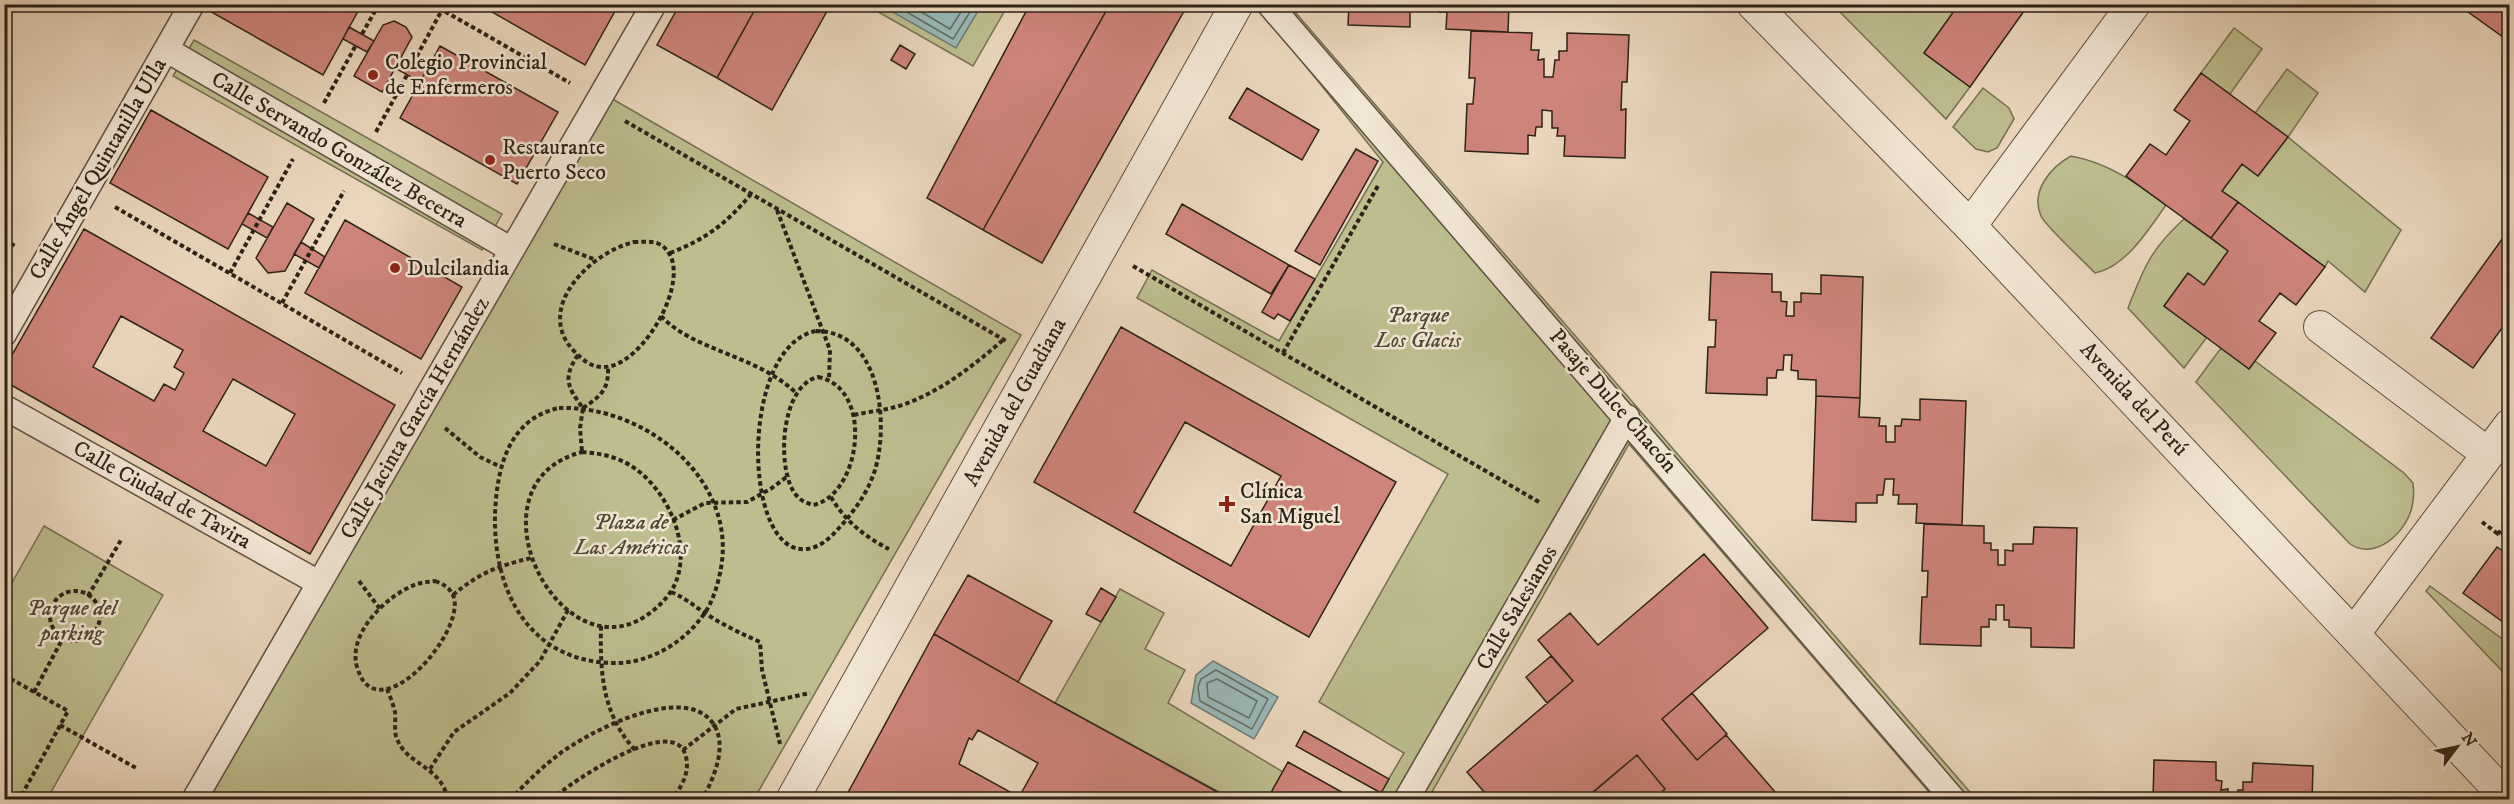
<svg xmlns="http://www.w3.org/2000/svg" width="2514" height="804" font-family="'IM FELL DW Pica',serif">
  <style>
    .green { fill: #bdbd8d; stroke: #747052; stroke-width: 1.5 }
    .water { fill: #99b8b7; stroke: #6d7c77; stroke-width: 1.5 }
    .lines { fill: none; stroke-linecap: round; stroke-linejoin: round }
    .shore { stroke: #626d67; stroke-width: 1.5 }
    .building { fill: #cf847b; stroke: #2c2217; stroke-width: 1.5; fill-rule: evenodd }
    .pedestrian-casing { stroke: #5c4f40; stroke-width: 27 }
    .minor-casing { stroke: #5c4f40; stroke-width: 34 }
    .path { stroke: #2c2217; stroke-width: 4; stroke-dasharray: 4.5 3; stroke-linecap: butt }
    .pedestrian { stroke: #f1e5d4; stroke-width: 24 }
    .minor { stroke: #f1e5d4; stroke-width: 32 }
    .poi-dot { fill: #8f2418; stroke: #f1e5d4; stroke-width: 2 }
    .labels { text-anchor: middle; dominant-baseline: central; stroke-width: 5; stroke-linejoin: round; paint-order: stroke }
    .poi-label { font-size: 22px; fill: #2c2217; stroke: #f1e5d4; text-anchor: start }
    .street-label { font-size: 22px; fill: #2c2217; stroke: #f1e5d4 }
    .park-label { font-size: 22px; font-style: italic; fill: #504934; stroke: #f1e5d4 }
  </style>
  <rect width="100%" height="100%" fill="#ead7bd"/>
  <filter id="stains"><feTurbulence type="fractalNoise" baseFrequency=".00333" numOctaves="4"/><feColorMatrix values="0 0 0 0 .2 0 0 0 0 .09 0 0 0 0 .02 0 0 0 .5 -.17"/></filter>
  <radialGradient id="worn" r=".72"><stop offset=".6" stop-color="#630" stop-opacity="0"/><stop offset="1" stop-color="#630" stop-opacity=".3"/></radialGradient>
  <!-- green -->
  <path class="green" d="M866,5H1008L973,66Z
    M1287,5H1289L1976,799H1935L1629,444L1428,799H1377L1404,753L1319,702L1448,474L1137,298L1152,270L1279,341L1383,162L1276,29Z
    M1833,5H1959L1924,53L1970,87L1946,119Z
    M2234,28L2262,49L2230,94L2201,73Z
    M194,40L502,214L482,250L173,76Z
    M2287,69L2318,93L2288,137L2401,230L2365,292L2328,261L2325,267L2222,191L2242,164L2258,176L2287,137L2255,113Z
    M1983,88L2009,108L2014,119L1997,148L1988,152L1976,149L1953,127Z
    M609,97L1021,335L754,799L211,800L205,796Z
    M2071,156C2109,163 2136,183 2166,205C2149,229 2126,267 2095,273C2086,263 2045,226 2041,216C2030,191 2051,167 2071,156Z
    M2184,219L2228,251L2204,285L2187,274L2164,306L2207,337L2184,368L2128,308C2144,267 2151,249 2184,219Z
    M2221,348L2249,369L2255,361L2404,473L2413,483C2414,491 2414,499 2412,507C2406,533 2375,561 2350,544L2196,382Z
    M44,526L163,595L47,799H5V595Z
    M2430,586L2509,644V671L2506,675L2426,591Z
    M1120,589L1164,613L1145,649L1185,670L1168,703L1283,772L1267,799H1232L1055,703Z"/>
  <!-- water -->
  <path class="water" d="M886,4H978L981,6L956,48L884,7Z
    M1213,661L1278,697L1254,739L1191,703L1196,675Z"/>
  <g class="lines">
    <!-- shore -->
    <path class="shore" d="M893,4L953,39L975,4
      M908,4L950,29L966,4
      M1216,670L1268,699L1252,729L1200,701L1198,687L1201,679Z
      M1217,679L1257,701L1249,718L1208,697L1207,683Z"/>
  </g>
  <!-- building -->
  <path class="building" d="M208,4H362L323,75L206,9Z
    M478,4H619L585,65Z
    M680,4H758L717,78L657,45Z
    M758,4H831L772,110L717,78Z
    M1030,4H1110L983,230L927,198Z
    M1110,4H1188L1042,263L983,230Z
    M1417,4V11H1410V27L1348,25L1349,4Z
    M1438,4H1509L1508,32L1446,29L1447,12H1439Z
    M1959,4H2029L1970,87L1924,53Z
    M2457,4H2510V42Z
    M394,21L406,27L412,37L382,92L354,76L383,25Z
    M349,27L374,41L367,52L343,39Z
    M1471,31L1532,33L1531,50H1539L1538,60L1544,59V77H1553L1555,60H1559V51H1567V33L1629,35L1627,82H1622L1621,110L1626,109L1625,158L1564,156L1565,136H1557L1558,128H1552V111L1542,110V127H1536L1535,136L1528,135V154L1465,151L1467,104H1473L1475,78H1469Z
    M900,45L915,54L906,69L891,60Z
    M440,46L558,112L517,184L400,118Z
    M401,57L426,71L420,82L395,68Z
    M2201,73L2288,137L2258,176L2242,164L2222,191L2238,202L2211,238L2126,176L2150,144L2166,155L2190,121L2174,110Z
    M1247,88L1319,130L1302,160L1229,118Z
    M151,110L268,177L228,249L110,183Z
    M1356,149L1378,161L1320,265L1295,251Z
    M2238,202L2325,267L2296,305L2280,293L2259,321L2276,333L2249,369L2164,306L2188,273L2204,285L2228,251L2211,238Z
    M287,203L314,219L285,271L268,273L256,258Z
    M1182,204L1289,265L1271,294L1166,234Z
    M248,213L273,227L267,238L242,224Z
    M345,220L462,287L421,359L305,293Z
    M2510,228V317L2473,368L2431,338Z
    M84,229L395,405L310,554L4,381V369ZM121,316L183,350L174,367L184,373L175,390L164,384L154,401L93,367ZM233,379L295,414L266,466L203,431Z
    M301,242L325,257L319,268L294,254Z
    M1289,265L1315,279L1290,321L1278,314L1274,319L1262,312Z
    M1711,272L1772,274V292H1781V301L1787,302L1786,316H1794V302H1801V293L1821,294V275L1863,277L1860,398L1816,396V380L1798,379V371L1791,370L1792,355H1784L1783,370H1777L1776,378H1767V395L1706,393L1708,347H1715L1716,320H1709Z
    M1121,327L1396,482L1309,637L1034,482ZM1185,422L1281,476L1231,566L1134,512Z
    M1816,396L1860,398L1859,417L1880,418L1879,426H1886V442H1895V426H1901L1902,419L1920,420V399L1966,401L1962,525L1916,523L1917,504H1898L1899,495H1893L1894,479H1885L1883,495H1877V503H1856V522L1812,520Z
    M1924,524L1984,526V543H1991V550H1998V565H2005V550L2013,551V544H2033L2034,527L2077,528L2074,648L2031,647V628L2009,627V620H2004V605H1996V620L1989,619V627H1981V646L1920,644L1922,597H1927L1928,571H1922Z
    M2497,547L2510,556V627L2463,593Z
    M1704,554L1768,628L1662,719L1697,760L1726,735L1782,800H1654L1665,789L1637,755L1584,800H1491L1467,772L1573,681L1538,640L1570,613L1598,645Z
    M968,575L1052,621L1018,682L934,634Z
    M1101,588L1116,597L1101,622L1086,614Z
    M934,634L1055,703L1232,800H1103L1090,792L1085,800H844ZM978,730L1038,763L1019,797L959,764L969,738L972,740Z
    M1551,656L1573,681L1547,703L1526,677Z
    M1692,693L1727,734L1697,760L1662,719Z
    M1304,731L1389,779L1381,793L1296,746Z
    M1637,755L1665,789L1654,800H1601L1594,791Z
    M2154,760L2216,762V780L2222,781L2221,790L2228,789L2227,800H2153Z
    M1288,762L1356,800H1267Z
    M2253,763L2313,766L2312,800H2238V790H2243V782H2252Z"/>
  <g class="lines">
    <defs>
      <path id="pedestrian" d="M1269,4L1954,800
        M167,50L512,250
        M4,334L192,4
        M4,407L319,583
        M194,800L654,4
        M1406,800L1627,417"/>
      <path id="minor" d="M1753,4L1970,226L2509,800
        M1970,226L2134,4
        M2320,327L2488,454
        M2355,632L2510,425
        M792,800L1237,4"/>
    </defs>
    <!-- pedestrian casing -->
    <use href="#pedestrian" class="pedestrian-casing"/>
    <!-- minor casing -->
    <use href="#minor" class="minor-casing"/>
    <!-- path -->
    <path class="path" d="M432,4L570,83
      M362,34L379,4
      M413,63L442,10
      M324,103L356,45
      M625,121L1008,342
      M376,132L407,75
      M115,207L402,373
      M777,210L830,350L829,379
      M4,240L17,247
      M634,242C641,242 650,241 657,243C703,263 644,370 602,367C591,367 583,360 575,352C532,309 591,252 634,242Z
      M554,244L596,260
      M670,253C706,239 726,224 751,194
      M1133,266L1539,502
      M230,273L293,159
      M282,303L344,191
      M661,316C694,351 756,355 795,392
      M816,331C881,331 889,424 875,470C868,492 855,510 840,527C831,537 820,548 806,549C742,556 739,346 816,331Z
      M1283,353L1379,184
      M578,355C562,378 568,388 583,408L580,428L582,452
      M818,377C875,388 861,495 813,505C807,503 801,501 797,496C776,474 779,386 818,377Z
      M559,408C644,405 737,478 721,568C718,585 712,605 701,618C682,644 648,663 616,663C529,663 493,591 495,514C497,468 508,419 559,408Z
      M583,408C601,396 609,389 608,367
      M854,415C871,411 889,410 905,404C943,390 973,366 1003,340
      M445,428L480,457L501,467
      M582,452C596,453 609,455 622,461C664,480 696,545 673,588C665,602 651,614 637,621C551,662 467,482 582,452Z
      M831,497C844,520 865,537 889,549
      M2510,519L2498,534H2510
      M673,520L705,503L747,502L772,488L789,475
      M2482,522L2498,534
      M359,581L380,609
      M435,581C443,584 449,587 453,595C466,624 405,702 372,688C363,684 360,676 357,667C347,633 388,594 417,584C423,582 429,582 435,581Z
      M50 616a25 25 0 1 1 50 0a25 25 0 1 1-50 0Z
      M671,592C686,598 695,607 708,615C725,626 742,634 760,642L762,670L780,744
      M453,595C479,573 498,566 531,558
      M88,596L121,540
      M601,626C600,672 602,714 635,750
      M4,675L68,711L19,800
      M387,689C390,696 393,704 395,712C396,719 394,728 396,736C405,766 441,764 448,800
      M34,692L63,638
      M60,725L136,768
      M683,750L736,709L810,693
      M430,769L454,732L510,693L540,661L568,610
      M510,800C525,784 541,768 558,755C588,732 682,683 712,722C729,744 714,778 702,800
      M551,800C568,784 676,710 686,757C690,773 681,788 671,800"/>
    <!-- pedestrian -->
    <use href="#pedestrian" class="pedestrian"/>
    <!-- minor -->
    <use href="#minor" class="minor"/>
  </g>
  <!-- markers -->
  <g class="poi-dot">
    <circle cx="373" cy="75" r="6"/>
    <circle cx="490" cy="160" r="6"/>
    <circle cx="395" cy="268" r="6"/>
    <path d="M1224 495h6v6h6v6h-6v6h-6v-6h-6v-6h6z"/>
  </g>
  <g class="labels">
    <!-- poi labels -->
    <g class="poi-label">
      <text x="385" y="62">Colegio Provincial<tspan x="385" dy="25">de Enfermeros</tspan></text>
      <text x="502" y="147">Restaurante<tspan x="502" dy="25">Puerto Seco</tspan></text>
      <text x="407" y="268">Dulcilandia</text>
      <text x="1240" y="491">Clínica<tspan x="1240" dy="25">San Miguel</tspan></text>
    </g>
    <!-- street labels -->
    <g class="street-label">
      <text transform="translate(339 150) rotate(30)">Calle Servando González Becerra</text>
      <text transform="translate(98 169) rotate(-60)">Calle Ángel Quintanilla Ulla</text>
      <text transform="translate(2134 399) rotate(47)">Avenida del Perú</text>
      <text transform="translate(1613 401) rotate(49)">Pasaje Dulce Chacón</text>
      <text transform="translate(1015 402) rotate(-61)">Avenida del Guadiana</text>
      <text transform="translate(415 418) rotate(-60)">Calle Jacinta García Hernández</text>
      <text transform="translate(162 495) rotate(29)">Calle Ciudad de Tavira</text>
      <text transform="translate(1517 608) rotate(-60)">Calle Salesianos</text>
    </g>
    <!-- park labels -->
    <g class="park-label">
      <text x="1418" y="315">Parque<tspan x="1418" dy="25">Los Glacis</tspan></text>
      <text x="631" y="522">Plaza de<tspan x="631" dy="25">Las Américas</tspan></text>
      <text x="72" y="608">Parque del<tspan x="72" dy="25">parking</tspan></text>
    </g>
  </g>
  <!-- margin -->
  <rect width="2514" height="804" fill="none" stroke="#ead7bd" stroke-width="24"/>
  <rect x="6" y="6" width="2502" height="792" fill="none" stroke="#2c2217" stroke-width="3"/>
  <rect x="12" y="12" width="2490" height="780" fill="none" stroke="#2c2217" stroke-width="1.5"/>
  <!-- north arrow -->
  <g transform="translate(2457 747) rotate(58)" stroke="#f1e5d4" stroke-width="4.5" paint-order="stroke">
  <path d="M0-4.5L10 22L0 15L-10 22Z" fill="#2c2217"/>
  <text y="-9" font-size="16" font-weight="bold" text-anchor="middle" fill="#2c2217">N</text>
  </g>
  <rect width="100%" height="100%" filter="url(#stains)"/>
  <rect width="100%" height="100%" fill="url(#worn)"/>
</svg>
